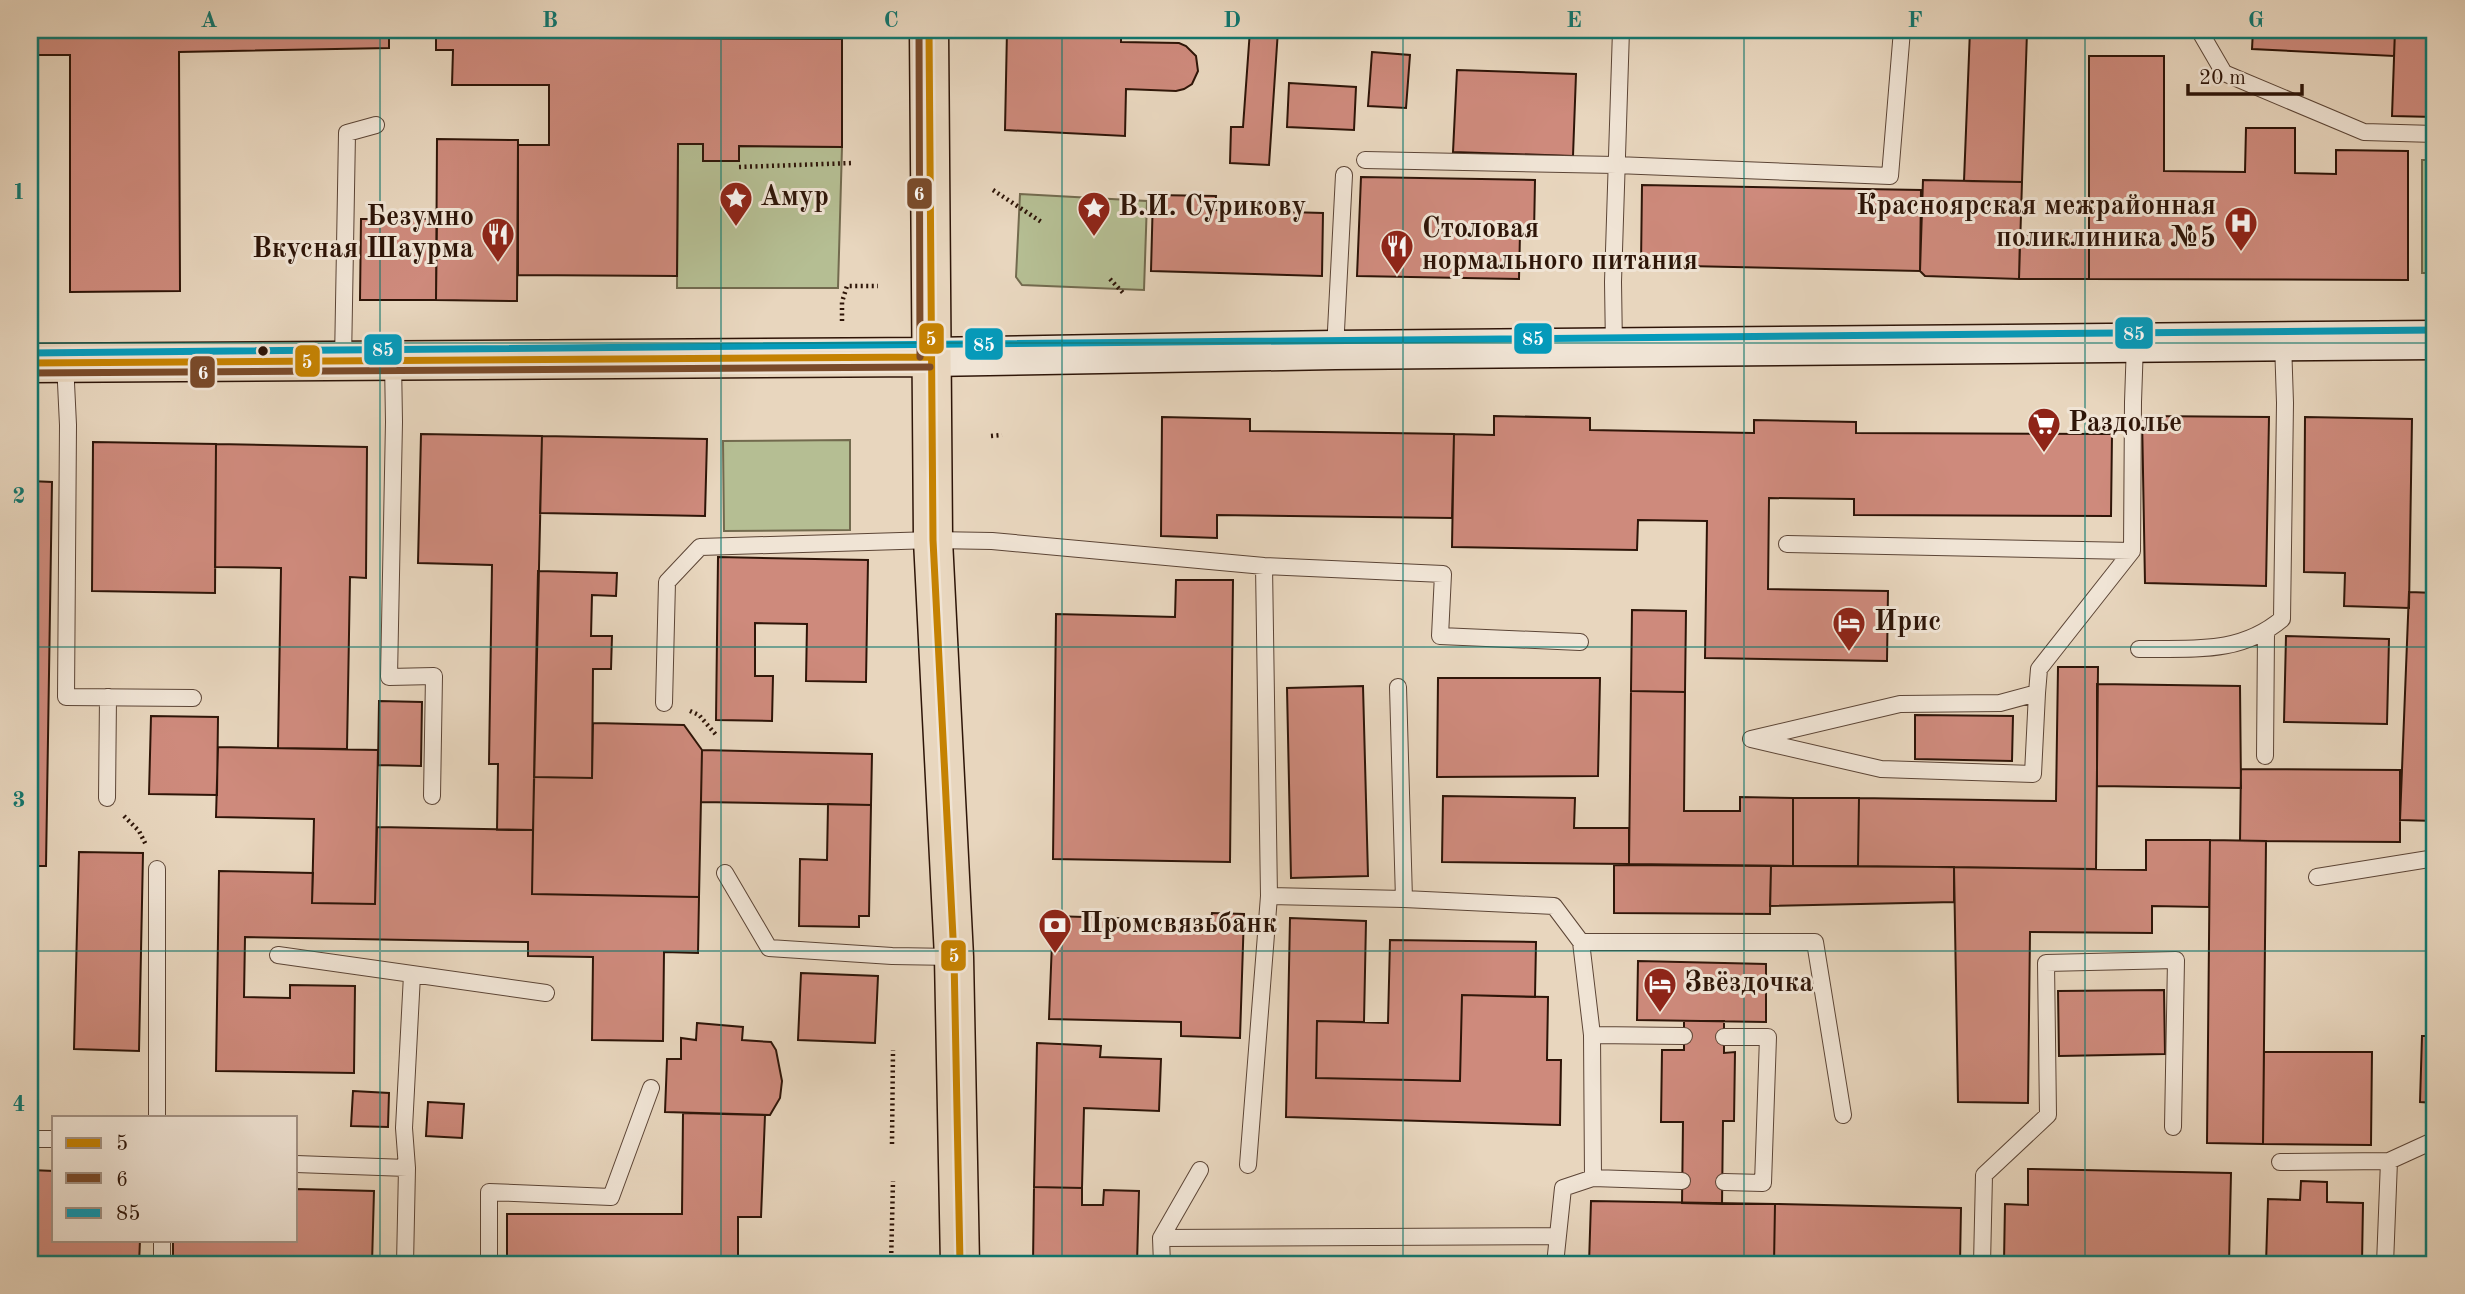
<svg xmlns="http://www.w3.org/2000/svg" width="2465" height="1294" font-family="'Old Standard TT',serif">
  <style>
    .green { fill: #b5be93; stroke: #726a4e; stroke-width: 2 }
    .building { fill: #ce8a7c; stroke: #2e1508; stroke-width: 2 }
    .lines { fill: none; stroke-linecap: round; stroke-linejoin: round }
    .service-casing { stroke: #5c4536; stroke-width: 18 }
    .secondary-casing { stroke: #2e1508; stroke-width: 41 }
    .primary-casing { stroke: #2e1508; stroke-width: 41 }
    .path { stroke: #2e1508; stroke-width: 4.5; stroke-dasharray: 2 3.5; stroke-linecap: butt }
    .service { stroke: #f0e4d5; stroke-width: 16 }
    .secondary { stroke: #f0e4d5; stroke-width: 38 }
    .primary { stroke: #e8d6be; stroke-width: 38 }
    .bus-1-casing { stroke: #f0e4d5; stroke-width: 12 }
    .bus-2-casing { stroke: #f0e4d5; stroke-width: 12 }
    .bus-3-casing { stroke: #f0e4d5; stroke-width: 12 }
    .bus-1 { stroke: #c58202; stroke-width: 7 }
    .bus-2 { stroke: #7a4b2a; stroke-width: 7 }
    .bus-3 { stroke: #059aba; stroke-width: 7 }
    .grid { fill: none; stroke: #0f766e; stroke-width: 2; stroke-opacity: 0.55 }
    .bus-dot { fill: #2e1508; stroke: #f0e4d5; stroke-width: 2.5 }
    .labels { text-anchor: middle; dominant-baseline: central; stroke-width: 6; stroke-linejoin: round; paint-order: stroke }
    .poi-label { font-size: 28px; font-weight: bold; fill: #2e1508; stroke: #f0e4d5; text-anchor: start }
    .line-badge { stroke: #f0e4d5; stroke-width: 2.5 }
    .badge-label { font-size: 19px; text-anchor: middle; font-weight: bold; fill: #fff }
    .neatline { fill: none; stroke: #0f766e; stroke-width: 2.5 }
    .grid-label { font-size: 23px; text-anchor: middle; font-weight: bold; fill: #0f766e }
  </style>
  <rect width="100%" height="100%" fill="#e8d6be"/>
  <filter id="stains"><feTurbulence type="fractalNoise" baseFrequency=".00286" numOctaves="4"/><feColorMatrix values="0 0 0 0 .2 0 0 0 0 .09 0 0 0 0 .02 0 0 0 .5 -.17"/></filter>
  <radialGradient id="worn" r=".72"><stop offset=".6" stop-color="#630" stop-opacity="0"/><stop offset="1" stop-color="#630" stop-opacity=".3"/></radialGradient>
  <!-- green -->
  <path class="green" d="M678,144H703L704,161H739V146L842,147L838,288H677Z
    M2422,160H2435V273H2422Z
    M1020,194L1147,201L1144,290L1022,285L1016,277Z
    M850,440V530L724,531L723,441Z"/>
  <!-- building -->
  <path class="building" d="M30,30H389V48L179,52L180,291L70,292V55H30Z
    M436,30H594V38L842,39V147L739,146V161H703V144H678L677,276L518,275V145H549V85H452L453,50H436Z
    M1007,30H1121V42L1179,43L1186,46L1196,56L1198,71L1192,84L1184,89L1176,91L1126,89L1125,136L1005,130Z
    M1250,30H1278L1269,165L1230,163L1231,127H1243Z
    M1967,30H2027V32L1970,30Z
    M1970,30L2027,32L2022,182L1964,181Z
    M2253,30H2395L2394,56L2252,49Z
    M2395,30H2435V117L2392,116Z
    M1372,52L1410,55L1406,108L1368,106Z
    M2089,56H2164V171L2245,172L2246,128H2295V173L2336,174V150L2408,151V280L2089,279Z
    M1457,70L1576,74L1573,156L1453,152Z
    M1289,83L1356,87L1354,130L1287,127Z
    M437,139L518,140L517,301L436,300Z
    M1361,177L1535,180L1534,234L1520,233L1519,279L1357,276Z
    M1923,180L2022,182L2019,279L1925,276L1920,271Z
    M1642,185L1921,190L1920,271L1641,265Z
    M1153,195L1216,196L1215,210L1323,213L1322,276L1151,271Z
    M361,219H437L436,300H360Z
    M2089,234V279H2019L2020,235Z
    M1494,416L1590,418V430L1754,433V420L1856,422V433L2112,434L2111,516L1854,515V499L1769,498L1768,589L1888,591L1887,661L1705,658L1707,521L1638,520L1637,550L1452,547L1454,434L1494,435Z
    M2142,416L2269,417L2266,586L2145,583Z
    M1162,417L1250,419V431L1454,434L1452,518L1217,515V538L1161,536Z
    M2305,417L2412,419L2409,608L2344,606L2345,573L2304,572Z
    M421,434L542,436L533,830H497L498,764H489L492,565L418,563Z
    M542,436L707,439L705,516L540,513Z
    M93,442L216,444L215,593L92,591Z
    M216,444L367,447L366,578L350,577L347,749L278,748L281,568L215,567Z
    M30,481L52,482L46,866H30Z
    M718,557L868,560L866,682L806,681L807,624L755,623V676H773L772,721L716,720Z
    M538,571L617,573L616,596L592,595L591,636H612L611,669H593L592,778L534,777Z
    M1176,580H1233L1230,862L1053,859L1056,614L1175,617Z
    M2409,592L2435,593V821L2400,820Z
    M1632,610L1686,611L1685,692L1631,691Z
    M2286,636L2389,639L2387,724L2284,722Z
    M2058,667H2098L2096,869L1858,866L1859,798L2056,801Z
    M1438,678H1600L1598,776L1437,777Z
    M2097,684L2240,686L2241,788L2097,786Z
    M1363,686L1368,876L1291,878L1287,688Z
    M1631,691L1685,692L1684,811H1740V797L1793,798V866L1629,864Z
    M379,701L422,702L421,766L378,765Z
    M1915,715L2013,716L2012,761L1915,759Z
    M151,716L218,717L217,795L149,794Z
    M593,723L684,725L702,750L699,897L532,894L534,777L592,778Z
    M218,747L378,750L375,904L312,903L314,819L216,817Z
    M702,750L872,754L871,805L701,802Z
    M2241,769L2400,770V842L2240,841Z
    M1443,796L1575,798L1574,828H1629V864L1442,862Z
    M1793,798H1859L1858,866H1793Z
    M828,804L871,805L869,916H859V927L799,926L800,859L827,860Z
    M377,827L533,830L532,894L699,897L698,953L664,952L663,1041L592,1040L593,957L528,956V942L245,937L244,997L290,998V985L355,986L354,1073L216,1071L219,871L313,873L312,903L375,904Z
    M2146,840H2210L2209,907L2152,906V933L2030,932L2028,1103L1958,1102L1954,867L2146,870Z
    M2210,840L2266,841L2263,1144L2207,1143Z
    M79,852L143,853L139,1051L74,1049Z
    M1614,865L1771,866L1770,914L1614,913Z
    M1771,866L1954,867V902L1770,906Z
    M1212,913L1244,914L1240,1038L1181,1036V1022L1049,1019L1053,916L1211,921Z
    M1290,918L1366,921L1364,1022L1317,1021L1316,1078L1460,1081L1462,995L1548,997L1547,1060H1561L1560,1125L1286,1117Z
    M1390,940L1536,942L1535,997L1462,995L1460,1081L1316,1078L1317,1021L1388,1023Z
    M1638,961L1766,964V1022L1637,1020Z
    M801,973L878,976L875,1043L798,1040Z
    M2164,990L2165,1054L2059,1056L2058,991Z
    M1684,1021H1724V1053L1735,1052L1734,1121H1723L1722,1204L1682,1203L1683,1122H1661L1662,1050H1684Z
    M697,1023L743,1027L742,1040L771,1042L776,1050L782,1081L780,1098L770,1115L665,1112L667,1059H681V1038L696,1040Z
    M2422,1036H2435V1103L2420,1102Z
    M1037,1043L1101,1046L1100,1057L1161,1059L1159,1111L1084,1108L1082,1188L1034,1187Z
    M2264,1052H2372L2371,1145L2263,1144Z
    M353,1091L389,1093L388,1127L351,1126Z
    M428,1102L464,1104L462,1138L426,1136Z
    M683,1113L765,1115L761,1217H738V1259L697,1260V1264H507V1214H682Z
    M2028,1169L2231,1173L2229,1264H2031V1262H2004L2005,1204L2028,1205Z
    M30,1170L54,1171V1240H140L139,1264H30Z
    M2301,1181L2327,1182V1202L2363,1203L2362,1264H2266L2268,1199L2300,1200Z
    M1034,1187L1082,1188V1205H1103L1104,1190L1139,1191L1137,1264H1033Z
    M296,1189L374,1191L372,1264H173V1240H296Z
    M1591,1201L1775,1204L1774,1264H1589Z
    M1775,1204L1961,1208L1960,1264H1774Z"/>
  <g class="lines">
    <defs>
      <path id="service" d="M2199,30L2224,73L2364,132L2435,134
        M1365,160L1616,165L1890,176L1902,30
        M1614,348L1613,282L1621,30
        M1335,350L1344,175
        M343,361L347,133L376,125
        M393,361L394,422L389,677L434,676L432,796
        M65,362L68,425L66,697L193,698
        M1787,544L2132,551
        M2139,649C2192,648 2239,655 2282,619L2285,403L2283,342
        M2037,693L2033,774L1881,769L1751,739L1900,704L2000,703L2037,693L2039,669L2132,551L2133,402L2135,343
        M664,703L667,582L700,547L933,540L992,541L1264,566L1443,574L1440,636L1580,642
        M2265,756L2266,633
        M107,798L108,697
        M725,873L769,948L892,956L954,957
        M2317,877L2435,858
        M1269,896L1404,899L1398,687
        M1404,899L1554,906L1581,942L1592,1035L1593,1178L1563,1188L1555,1264
        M1581,942H1815L1843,1115
        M278,955L546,993
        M1592,1035L1684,1036
        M1724,1037H1768L1763,1183L1724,1182
        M157,1117V869
        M30,1139H54
        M2389,1161L2435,1140
        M2280,1162L2389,1161L2385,1264
        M296,1164L407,1168L405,1264
        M1248,1165L1269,896L1264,566
        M407,1168L404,1128L412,975
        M1593,1178L1682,1181
        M1161,1238L1557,1236
        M162,1240V1264
        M489,1264V1192L611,1197L651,1088
        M1162,1264L1161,1238L1200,1170
        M1982,1264L1984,1175L2048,1115L2046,963L2176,960L2173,1127"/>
      <path id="secondary" d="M930,357L1335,350L2435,340"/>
      <path id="primary" d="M929,30L933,540L954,957L960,1264
        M30,363L930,357"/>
    </defs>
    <!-- service casing -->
    <use href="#service" class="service-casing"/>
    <!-- secondary casing -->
    <use href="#secondary" class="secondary-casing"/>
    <!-- primary casing -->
    <use href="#primary" class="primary-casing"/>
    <!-- path -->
    <path class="path" d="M739,167L853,163
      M993,190L1043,223
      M1110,279L1125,295
      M842,321V302L847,286H878
      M991,436L1002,435
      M690,711L699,715L717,736
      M124,816L139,831L146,845
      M892,1144L893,1050
      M891,1264L893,1181"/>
    <!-- service -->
    <use href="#service" class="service"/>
    <!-- secondary -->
    <use href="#secondary" class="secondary"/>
    <!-- primary -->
    <use href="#primary" class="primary"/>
    <defs>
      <path id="bus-1" d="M929,30L933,540L954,957L960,1264
        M30,363L930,357"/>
      <path id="bus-2" d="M919,30L920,357
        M30,373L930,367"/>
      <path id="bus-3" d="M30,353L2435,330"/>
    </defs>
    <!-- bus-1 casing -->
    <use href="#bus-1" class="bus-1-casing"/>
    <!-- bus-2 casing -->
    <use href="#bus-2" class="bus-2-casing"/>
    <!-- bus-3 casing -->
    <use href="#bus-3" class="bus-3-casing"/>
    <!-- bus-1 -->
    <use href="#bus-1" class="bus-1"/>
    <!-- bus-2 -->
    <use href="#bus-2" class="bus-2"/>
    <!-- bus-3 -->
    <use href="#bus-3" class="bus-3"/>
  </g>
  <!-- grid -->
  <path class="grid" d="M380,30V1264M721,30V1264M1062,30V1264M1403,30V1264M1744,30V1264M2085,30V1264M30,343H2435M30,647H2435M30,951H2435"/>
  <!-- icons -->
  <defs>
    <symbol id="sight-pin" viewBox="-11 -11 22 30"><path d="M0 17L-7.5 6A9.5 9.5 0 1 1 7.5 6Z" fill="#8f2418" stroke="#f0e4d5"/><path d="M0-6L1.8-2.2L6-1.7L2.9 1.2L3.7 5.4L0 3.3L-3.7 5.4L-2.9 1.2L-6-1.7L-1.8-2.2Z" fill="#fff"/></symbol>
    <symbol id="hospital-pin" viewBox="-11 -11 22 30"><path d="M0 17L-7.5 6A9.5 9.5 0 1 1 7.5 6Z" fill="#8f2418" stroke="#f0e4d5"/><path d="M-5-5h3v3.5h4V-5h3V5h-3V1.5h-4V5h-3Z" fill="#fff"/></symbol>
    <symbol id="restaurant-pin" viewBox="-11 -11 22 30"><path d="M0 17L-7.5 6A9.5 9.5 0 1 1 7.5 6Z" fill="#8f2418" stroke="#f0e4d5"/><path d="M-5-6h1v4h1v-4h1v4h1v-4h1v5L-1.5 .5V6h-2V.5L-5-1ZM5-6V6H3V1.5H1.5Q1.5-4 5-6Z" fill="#fff"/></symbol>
    <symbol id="supermarket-pin" viewBox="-11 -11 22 30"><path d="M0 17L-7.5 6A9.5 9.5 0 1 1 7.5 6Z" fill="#8f2418" stroke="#f0e4d5"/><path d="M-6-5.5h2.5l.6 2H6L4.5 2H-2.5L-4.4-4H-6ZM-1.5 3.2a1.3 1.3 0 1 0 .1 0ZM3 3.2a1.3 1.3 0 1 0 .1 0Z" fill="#fff"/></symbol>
    <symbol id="hotel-pin" viewBox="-11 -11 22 30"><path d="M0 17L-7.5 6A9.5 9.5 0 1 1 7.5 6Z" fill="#8f2418" stroke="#f0e4d5"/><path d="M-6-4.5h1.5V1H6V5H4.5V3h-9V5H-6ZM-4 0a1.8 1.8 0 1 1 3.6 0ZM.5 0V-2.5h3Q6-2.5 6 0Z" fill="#fff"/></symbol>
    <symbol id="bank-pin" viewBox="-11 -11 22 30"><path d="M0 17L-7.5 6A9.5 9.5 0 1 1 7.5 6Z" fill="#8f2418" stroke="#f0e4d5"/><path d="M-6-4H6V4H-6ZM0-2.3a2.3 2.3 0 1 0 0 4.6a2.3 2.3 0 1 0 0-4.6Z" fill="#fff"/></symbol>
  </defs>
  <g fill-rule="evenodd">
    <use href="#sight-pin" x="717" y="179" width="38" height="52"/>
    <use href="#sight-pin" x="1075" y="189" width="38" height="52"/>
    <use href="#hospital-pin" x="2222" y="204" width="38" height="52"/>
    <use href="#restaurant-pin" x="479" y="215" width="38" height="52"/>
    <use href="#restaurant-pin" x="1378" y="227" width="38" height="52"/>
    <use href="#supermarket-pin" x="2025" y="405" width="38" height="52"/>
    <use href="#hotel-pin" x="1830" y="604" width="38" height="52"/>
    <use href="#bank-pin" x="1036" y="906" width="38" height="52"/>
    <use href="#hotel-pin" x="1641" y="965" width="38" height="52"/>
  </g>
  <!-- markers -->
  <circle class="bus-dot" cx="263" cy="351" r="6"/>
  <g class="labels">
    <!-- poi labels -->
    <g class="poi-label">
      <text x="760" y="198">Амур</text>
      <text x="2216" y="207" text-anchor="end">Красноярская межрайонная<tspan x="2216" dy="32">поликлиника №5</tspan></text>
      <text x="1118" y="208">В.И. Сурикову</text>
      <text x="474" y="218" text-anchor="end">Безумно<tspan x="474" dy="32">Вкусная Шаурма</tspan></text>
      <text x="1422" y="230">Столовая<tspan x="1422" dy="32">нормального питания</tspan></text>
      <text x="2068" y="424">Раздолье</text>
      <text x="1874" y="623">Ирис</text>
      <text x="1080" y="925">Промсвязьбанк</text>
      <text x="1684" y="984">Звёздочка</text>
    </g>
  </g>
  <g class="line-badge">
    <rect x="906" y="177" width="27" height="33" rx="7" fill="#7a4b2a"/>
    <rect x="2114" y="316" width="40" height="34" rx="7" fill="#059aba"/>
    <rect x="1513" y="322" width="40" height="33" rx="7" fill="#059aba"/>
    <rect x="918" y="322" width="27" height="33" rx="7" fill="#c58202"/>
    <rect x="964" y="327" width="40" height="34" rx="7" fill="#059aba"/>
    <rect x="363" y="333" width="40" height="33" rx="7" fill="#059aba"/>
    <rect x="294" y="344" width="27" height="34" rx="7" fill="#c58202"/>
    <rect x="189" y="355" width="27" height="34" rx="7" fill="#7a4b2a"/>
    <rect x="940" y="939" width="27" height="33" rx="7" fill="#c58202"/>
  </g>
  <g class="badge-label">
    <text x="919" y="200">6</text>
    <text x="2134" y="340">85</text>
    <text x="1533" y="345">85</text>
    <text x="931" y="345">5</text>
    <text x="984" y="351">85</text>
    <text x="383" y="356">85</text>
    <text x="307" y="368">5</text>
    <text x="203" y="379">6</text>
    <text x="954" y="962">5</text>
  </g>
  <!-- margin -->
  <rect width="2465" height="1294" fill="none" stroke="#e8d6be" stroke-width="77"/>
  <!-- legend -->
  <rect x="52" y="1116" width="245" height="126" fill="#f0e4d5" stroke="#a29183" stroke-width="2"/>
  <rect x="66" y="1138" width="35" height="10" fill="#c58202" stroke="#a29183" stroke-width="2"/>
  <text x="116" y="1150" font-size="21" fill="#2e1508">5</text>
  <rect x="66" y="1173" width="35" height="10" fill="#7a4b2a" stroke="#a29183" stroke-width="2"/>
  <text x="116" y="1186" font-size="21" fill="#2e1508">6</text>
  <rect x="66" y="1208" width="35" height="10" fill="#059aba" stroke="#a29183" stroke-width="2"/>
  <text x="116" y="1220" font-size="21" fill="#2e1508">85</text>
  <!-- scale -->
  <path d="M2188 84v10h114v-10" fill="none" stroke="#2e1508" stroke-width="3.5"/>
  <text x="2199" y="84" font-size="21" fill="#2e1508" stroke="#f0e4d5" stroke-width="5" paint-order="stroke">20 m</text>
  <rect x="38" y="38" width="2388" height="1218" class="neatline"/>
  <g class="grid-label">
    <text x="209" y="27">A</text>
    <text x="550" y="27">B</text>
    <text x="891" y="27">C</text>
    <text x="1232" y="27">D</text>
    <text x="1574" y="27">E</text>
    <text x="1915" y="27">F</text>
    <text x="2256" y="27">G</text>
    <text x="19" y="199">1</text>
    <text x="19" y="503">2</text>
    <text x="19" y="807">3</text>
    <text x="19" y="1111">4</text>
  </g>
  <rect width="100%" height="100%" filter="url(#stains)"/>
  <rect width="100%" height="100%" fill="url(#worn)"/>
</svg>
